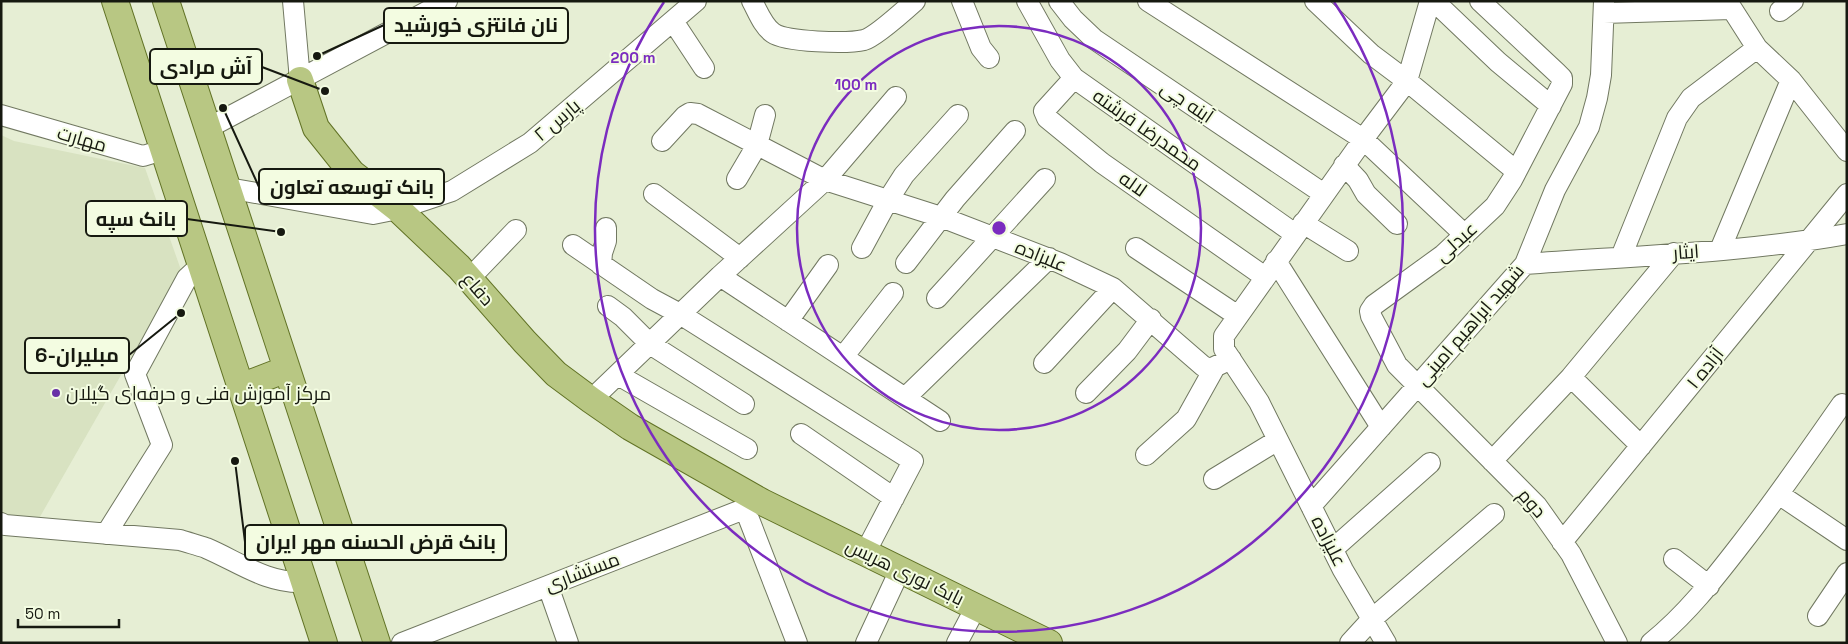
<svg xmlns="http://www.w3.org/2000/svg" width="1848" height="644" font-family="'Space Grotesk',Cairo,sans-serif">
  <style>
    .built { fill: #d8e2c1 }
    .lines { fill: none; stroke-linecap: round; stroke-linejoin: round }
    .minor-casing { stroke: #717861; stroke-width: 22 }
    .major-casing { stroke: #617225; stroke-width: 28 }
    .minor { stroke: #fff; stroke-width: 20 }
    .major { stroke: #b8c783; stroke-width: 26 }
    .ring { fill: none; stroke: #7b2cbf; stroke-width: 2.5 }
    .poi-dot { fill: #6931a7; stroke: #f3fce1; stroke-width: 2 }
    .labels { text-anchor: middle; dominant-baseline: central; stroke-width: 4; stroke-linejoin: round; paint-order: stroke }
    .street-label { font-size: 19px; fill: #161910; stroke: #f3fce1 }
    .poi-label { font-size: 19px; fill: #161910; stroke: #f3fce1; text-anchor: start }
    .centre { fill: #7b2cbf; stroke: #f3fce1; stroke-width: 2.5 }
    .ring-label { font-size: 15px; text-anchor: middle; font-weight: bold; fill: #7b2cbf; stroke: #f3fce1; stroke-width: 4; stroke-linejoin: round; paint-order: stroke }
    .leader { fill: none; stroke: #161910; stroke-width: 2 }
    .callout-dot { fill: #161910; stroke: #f3fce1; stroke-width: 2 }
    .callout { fill: #f3fce1; stroke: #161910; stroke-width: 2 }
    .callout-label { font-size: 20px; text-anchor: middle; font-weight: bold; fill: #161910 }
  </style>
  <rect width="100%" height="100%" fill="#e6eed4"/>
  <!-- built -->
  <path class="built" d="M1,135L14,141L145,168L181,270L37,522L1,516Z"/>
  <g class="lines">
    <defs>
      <path id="minor" d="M293,1L300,80
        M752,1C758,12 763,26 773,33C786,42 847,44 864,40C875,37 905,10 915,1
        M962,1L981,48L989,58
        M1027,1L1060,60L1074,78L1295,234
        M1059,1L1073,19L1094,39L1324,194
        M1148,1L1363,139L1465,235
        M1315,1L1371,54L1407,81L1516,171
        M1434,1L1498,62L1551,106
        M1480,1L1556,72L1562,78V84L1512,180L1495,206L1443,255L1374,305L1370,311L1371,316L1397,365L1537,506L1571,554L1617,643
        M1727,1L1757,48L1791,80L1847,151
        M1780,11L1793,1
        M1604,13L1731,9
        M673,21L704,68
        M1074,78L1044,111L1047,118L1102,163L1265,277
        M1,115L143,156L163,150
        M208,128L447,1
        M662,141L685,116L690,113L698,114L825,180L941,217L1060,263L1113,288L1203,366L1210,369L1231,359
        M1344,165L1358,180L1366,194L1397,224
        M737,179L757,145L765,115
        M228,188L373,214L398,209L452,191L530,143L696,1
        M654,194L740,258
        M1303,223L1348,251
        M573,245L652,299L680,314L913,461L865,553
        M862,248L888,200L904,175L958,115
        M1136,248L1238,316
        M1720,250L1791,80
        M1621,257L1677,118L1691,98L1757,48
        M1276,261L1381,427
        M906,263L955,199L1015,131
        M1525,264C1632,256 1741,253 1847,234
        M601,265L602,253L606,241V228
        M720,276L940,421
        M469,279L516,230
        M937,298L1045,179
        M608,306L623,317L650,344L744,404
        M788,321L828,265
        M843,357L893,293
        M1044,363L1113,288
        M618,375L747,449
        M1571,377L1641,446
        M1086,393L1127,351L1151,319
        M905,398L1049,258
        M591,400L720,276L825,180L896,97
        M801,434L894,498
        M1146,455L1186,419L1215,367
        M1492,461L1571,377L1674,253
        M1214,479L1278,440
        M1780,495L1847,540
        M1311,506L1525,264L1555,190L1589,127L1597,98L1601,75L1604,1
        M745,509L797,643
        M1,523L5,525L180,540C189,543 198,545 206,548C239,562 267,584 304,582
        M106,534L162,445L135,374L187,278L201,265
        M1562,542L1847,194
        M1333,549L1430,463
        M1674,559L1709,586
        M548,586L568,643
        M1818,616L1847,573
        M402,643L762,502
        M866,643L900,570
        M957,643L976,607
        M1350,643L1372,619L1494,514
        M1386,643L1343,570L1259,402L1224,349V336L1370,130L1407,81L1430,1
        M1651,643C1686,615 1714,579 1741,544C1777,498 1809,451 1842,404"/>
      <path id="major" d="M115,1L324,643
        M166,1L377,643
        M300,80L316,128L352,173L398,209L459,267L525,342L556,374L591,400L630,427L762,502L1049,643
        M240,387L287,369"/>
    </defs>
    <!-- minor casing -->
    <use href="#minor" class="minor-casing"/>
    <!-- major casing -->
    <use href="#major" class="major-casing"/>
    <!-- minor -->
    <use href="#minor" class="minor"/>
    <!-- major -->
    <use href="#major" class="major"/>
  </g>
  <!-- distance rings -->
  <g class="ring">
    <circle cx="999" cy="228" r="202"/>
    <path d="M1334 2A404 404 0 1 1 664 2"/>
  </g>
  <!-- markers -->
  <circle class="poi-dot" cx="56" cy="393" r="5"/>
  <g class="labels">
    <!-- street labels -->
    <g class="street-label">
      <text transform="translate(1187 102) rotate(34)">آینه چی</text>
      <text transform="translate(557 120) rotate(-40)">پارس ۲</text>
      <text transform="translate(1147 130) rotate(35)">محمدرضا فرشته</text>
      <text transform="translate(82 139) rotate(16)">مهارت</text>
      <text transform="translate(1133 184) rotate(35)">لاله</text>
      <text transform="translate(1456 242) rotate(-42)">عبدلی</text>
      <text transform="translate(1686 252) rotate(-4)">ایثار</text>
      <text transform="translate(1041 256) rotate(22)">علیزاده</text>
      <text transform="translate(478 289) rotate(49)">دفاع</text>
      <text transform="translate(1470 325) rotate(-49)">شهید ابراهیم امینی</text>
      <text transform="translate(1705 368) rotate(-51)">آزاده ۱</text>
      <text transform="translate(1532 503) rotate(49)">دوم</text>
      <text transform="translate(1329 541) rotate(63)">علیزاده</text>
      <text transform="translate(582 572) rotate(-21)">مستشاری</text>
      <text transform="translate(905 572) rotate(26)">بابک نوری هریس</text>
    </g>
    <!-- poi labels -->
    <g class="poi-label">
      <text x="66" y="393">مرکز آموزش فنی و حرفه‌ای گیلان</text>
    </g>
  </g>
  <circle cx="999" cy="228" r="8" class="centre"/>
  <g class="ring-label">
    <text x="633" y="63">200 m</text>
    <text x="856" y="90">100 m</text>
  </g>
  <!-- callouts -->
  <path class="leader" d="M317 56L384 25M325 91L262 67M223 108L259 187M281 232L187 219M181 313L129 355M235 461L245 542"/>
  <g class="callout-dot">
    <circle cx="317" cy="56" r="5"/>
    <circle cx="325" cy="91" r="5"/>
    <circle cx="223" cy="108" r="5"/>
    <circle cx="281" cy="232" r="5"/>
    <circle cx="181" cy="313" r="5"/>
    <circle cx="235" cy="461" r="5"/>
  </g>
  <g class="callout">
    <rect x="384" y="8" width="184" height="35" rx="5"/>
    <rect x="150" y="49" width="112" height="35" rx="5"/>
    <rect x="259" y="169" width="185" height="35" rx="5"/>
    <rect x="86" y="201" width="101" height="35" rx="5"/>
    <rect x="25" y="338" width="104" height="35" rx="5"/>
    <rect x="245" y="525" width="261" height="35" rx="5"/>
  </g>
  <g class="callout-label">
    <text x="476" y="32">نان فانتزی خورشید</text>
    <text x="206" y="74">آش مرادی</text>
    <text x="352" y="194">بانک توسعه تعاون</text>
    <text x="136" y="226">بانک سپه</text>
    <text x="77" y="362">مبلیران-6</text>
    <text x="376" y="549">بانک قرض الحسنه مهر ایران</text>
  </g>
  <!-- border -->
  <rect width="1848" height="644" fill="none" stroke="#161910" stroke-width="5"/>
  <!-- scale -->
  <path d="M18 619v8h101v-8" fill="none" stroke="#161910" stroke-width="2.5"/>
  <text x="25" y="619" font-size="15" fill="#161910" stroke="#f3fce1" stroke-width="4" paint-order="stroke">50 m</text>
</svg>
